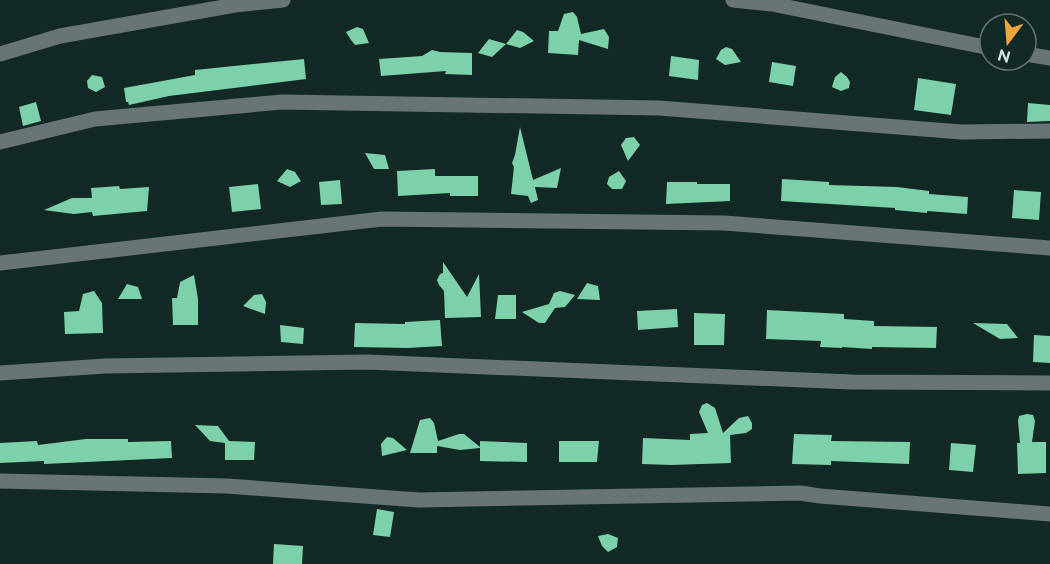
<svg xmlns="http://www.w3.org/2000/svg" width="1050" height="564" font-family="Raleway,sans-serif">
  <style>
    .building { fill: #7cd1aa }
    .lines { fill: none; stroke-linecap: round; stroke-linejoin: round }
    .minor { stroke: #697476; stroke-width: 15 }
  </style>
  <rect width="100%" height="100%" fill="#132926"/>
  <!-- building -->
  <path class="building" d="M573,12L577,17L581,34L604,29L609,37L608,49L579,40L578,55L548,53L549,31H558L564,14Z
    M357,27L363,29L369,43L355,45L351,40L346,32Z
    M517,30L523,32L534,41L520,48L506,44Z
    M489,39L506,44L492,57L478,53Z
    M726,47L732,49L741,62L725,65L716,59L721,50Z
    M432,50L440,52L472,53V75L445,74L446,71L381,76L379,59L422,56Z
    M671,56L699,60L698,80L669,76Z
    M304,59L306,79L169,96L129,105L128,102H126L124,88L195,75V70Z
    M772,62L796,66L793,86L769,82Z
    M841,72L847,77L850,82L849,88L841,91L832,87L835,77Z
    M92,75L102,77L105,87L96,92L88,88L87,81Z
    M918,78L956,84L951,115L914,110Z
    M36,102L41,121L23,126L19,107Z
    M1028,103L1050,105V121L1027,122Z
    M520,127L533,180L561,168L557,188L535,187L538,200L531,203L528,196L511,194L514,167L512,163L515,155Z
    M634,137L640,145L628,161L621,145L626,138Z
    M365,153L385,155L389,169H374Z
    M287,169L295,172L301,181L290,187L277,181Z
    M435,169V176H478V196H450V193L398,196L397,171Z
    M619,171L626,181L622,189H612L607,184L609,177Z
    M782,179L829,182V185L897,187L929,191V194L968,197L967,214L927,211V213L895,210V208L781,201Z
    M340,180L342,204L321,205L319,182Z
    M667,182H697V184H730V201L666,204Z
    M258,184L261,209L232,212L229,187Z
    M119,186L120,189L149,187L147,211L93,216L92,212L74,214L44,210L72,198H92L91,188Z
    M1014,190L1041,192L1039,220L1012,218Z
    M443,262L467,297L479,274L481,317L445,318L444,291L439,285L437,280L440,274L443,273Z
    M194,275L198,299V325H173L172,298H177L180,282Z
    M587,283L598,286L600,300L577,299Z
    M127,284L138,287L142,299H118Z
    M94,291L102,303L103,333L65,334L64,312L79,311L83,294Z
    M560,291L575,295L565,307L555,308L545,323H539L522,312L549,304L554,293Z
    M262,294L266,302L265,314L243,306L254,295Z
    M498,295H516V319H495Z
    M677,309L678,327L638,330L637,311Z
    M767,310L844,314V319L874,321V326L937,327L936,348L872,347V349L842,347V348L820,347L821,341L766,339Z
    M694,313L725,314L724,345H694Z
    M440,320L442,346L408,348L354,347L355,323L405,324V322Z
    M973,323L1007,324L1018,338L1000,339Z
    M280,325L304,328L303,344L281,342Z
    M1034,335L1050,336V363L1033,362Z
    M707,403L715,408L723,433L739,418L748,416L752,423V429L746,433L730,435L731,463L671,465L642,464L643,438L690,440V434L708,433L699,412L702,405Z
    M1027,414L1033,415L1035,421L1032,442H1046V473L1018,474L1017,443H1020L1018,421L1019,416Z
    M430,418L434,423L438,441L459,434H464L480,447V441L527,443V462L480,461V448L460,450L437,446V453H410L420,420Z
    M195,425L218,426L229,441L255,442L254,460H225V443L210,441Z
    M794,434L832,435L831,441L910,442L909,464L831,461V465L792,464Z
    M387,437L393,438L407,450L382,456L381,444Z
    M86,439H128V442L171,441L172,458L44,464V461L0,463V443L37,441L38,445Z
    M559,441H599L597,462H559Z
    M951,443L976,445L973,472L949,470Z
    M377,509L394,512L390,537L373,535Z
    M608,534L618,538L617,547L608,552L602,546L598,536Z
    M274,544L303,546L302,564H273Z"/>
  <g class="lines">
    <!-- minor -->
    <path class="minor" d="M733,0L772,4L990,48
      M0,54L60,36L235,5L283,0
      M1026,54L1050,58
      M0,142L95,119L282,102L659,108L961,132L1050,131
      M0,263L382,219L724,223L1050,248
      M0,373L105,366L367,362L852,382L1050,383
      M0,481L227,486L419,500L800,493L820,496L1050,514"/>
  </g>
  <!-- north arrow -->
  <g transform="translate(1008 42) rotate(196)"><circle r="28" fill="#132926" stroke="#617370" stroke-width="1.5"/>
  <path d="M0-4.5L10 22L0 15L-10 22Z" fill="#efa73d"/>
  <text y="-9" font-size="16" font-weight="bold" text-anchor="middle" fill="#d5e2e0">N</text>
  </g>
</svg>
